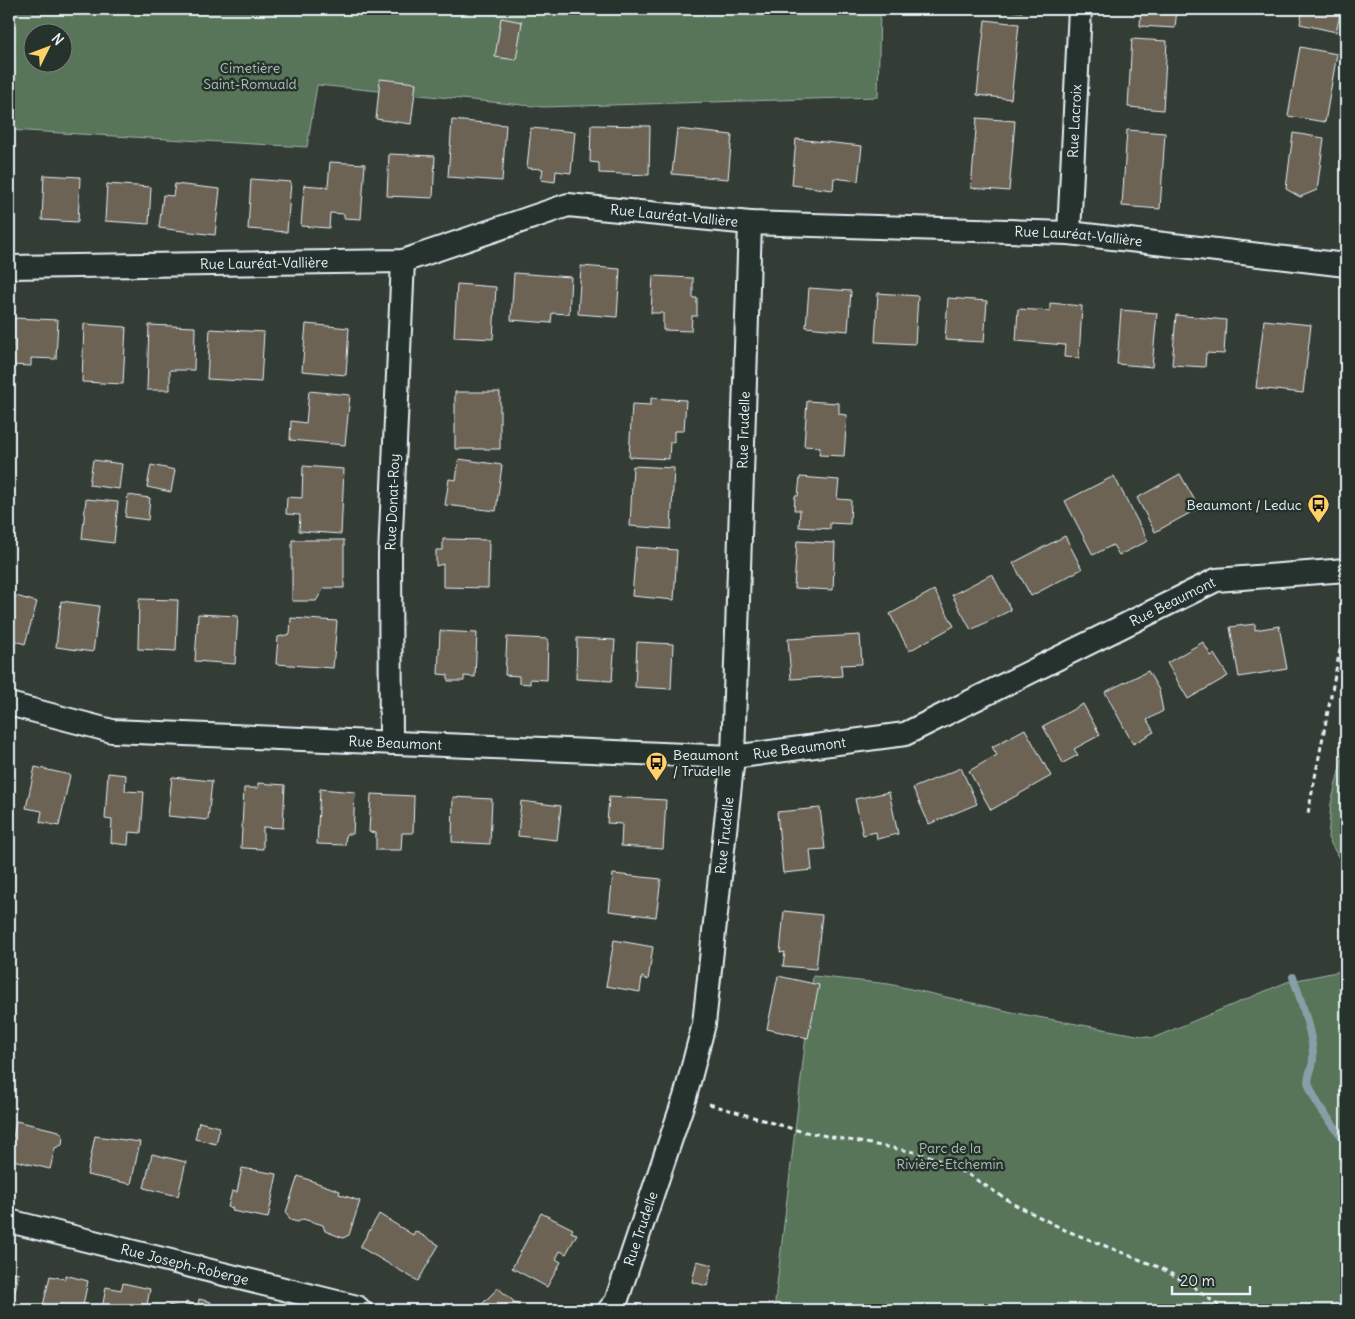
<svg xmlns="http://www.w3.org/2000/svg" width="1355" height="1319" font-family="Delius,sans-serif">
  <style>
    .green { fill: #58745a; stroke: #a0b2a9; fill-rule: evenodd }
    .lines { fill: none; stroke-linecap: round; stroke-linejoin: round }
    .stream { stroke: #899fa7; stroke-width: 8 }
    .building { fill: #6c6454; stroke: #e8f1f8 }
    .minor-casing { stroke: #e8f1f8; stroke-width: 26 }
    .path { stroke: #e8f1f8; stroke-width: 3; stroke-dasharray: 5 4; stroke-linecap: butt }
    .minor { stroke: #26332d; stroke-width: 22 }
    .labels { text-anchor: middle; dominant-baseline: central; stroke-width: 5; stroke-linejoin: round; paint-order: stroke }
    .park-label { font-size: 14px; fill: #aebfb9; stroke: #26332d }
    .street-label { font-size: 14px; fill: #e8f1f8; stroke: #26332d }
    .poi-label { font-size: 14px; fill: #e8f1f8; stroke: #26332d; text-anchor: end }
  </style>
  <rect width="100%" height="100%" fill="#343d35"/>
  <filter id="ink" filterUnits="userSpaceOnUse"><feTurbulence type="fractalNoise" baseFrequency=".02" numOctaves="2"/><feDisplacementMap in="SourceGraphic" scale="10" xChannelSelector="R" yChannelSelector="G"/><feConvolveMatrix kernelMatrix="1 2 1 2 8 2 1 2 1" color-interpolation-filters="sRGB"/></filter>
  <g filter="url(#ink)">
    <!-- green -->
    <path class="green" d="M9,9H880L878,97L543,107L317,85L307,147L9,130ZM32,32H62V62H32Z
      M1346,742V871L1328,838L1331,804Z
      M1346,970V1310H774L813,976L889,984L1016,1013L1153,1038L1287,982Z"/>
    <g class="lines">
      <!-- stream -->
      <path class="stream" d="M1293,977C1300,997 1314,1038 1313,1059C1313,1070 1305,1077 1310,1088C1319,1111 1333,1123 1346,1142"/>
    </g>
    <!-- building -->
    <path class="building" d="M987,9H1022V12Z
      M1131,9H1177L1175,28L1140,26L1141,10Z
      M1303,9H1346V12L1341,11L1336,32L1300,24Z
      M501,18L522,22L516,60L495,57Z
      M985,20L1019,24L1011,99L977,95Z
      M1132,39L1167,41L1163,110L1128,107Z
      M1300,47L1337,54L1325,122L1288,116Z
      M380,79L416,83L411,124L376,119Z
      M977,118L1015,121L1009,191L971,188Z
      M452,120L506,125L502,181L448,177Z
      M591,125L650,126L649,175L599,173V163L590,162Z
      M531,128L575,132L571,173L556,171L555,182L541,180L543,169L527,168Z
      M677,129L732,135L728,179L672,174Z
      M1127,130L1165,133L1160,209L1122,206Z
      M1293,133L1324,138L1317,190L1300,197L1286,189Z
      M796,139L862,146L858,181L834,178L833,190L792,185Z
      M389,154L435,156L433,198L387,196Z
      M330,162L365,164L361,219L344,218V214L330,213L329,228L301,226L304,185L328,187Z
      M9,172H13L9,207Z
      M44,175L80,177L78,222L42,220Z
      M251,179L291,182L287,232L248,229Z
      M107,184L151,187L149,224L105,221Z
      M175,184L220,189L215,235L159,228L163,195L173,196Z
      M581,266L620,269L617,317L578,314Z
      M514,273L571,277L569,314L552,313L551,323L511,320Z
      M653,276L693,278V298H697V316H692L691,331L663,330V313H651Z
      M457,284L496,287L493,339L454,337Z
      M809,288L851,291L848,331L806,327Z
      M878,293L918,296L915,344L875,342Z
      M948,298L987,301L984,342L945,340Z
      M1050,303L1082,306L1079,358L1064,357L1065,345L1016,341L1018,309L1050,311Z
      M1121,310L1157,313L1152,367L1117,364Z
      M1176,315L1226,320L1224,354L1206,353L1205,367L1172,365Z
      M14,318L58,320L56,359L31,358V366L11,365Z
      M1264,320L1311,325L1303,393L1256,388Z
      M84,324L126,327L123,384L82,382Z
      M306,324L349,328L346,375L302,371Z
      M149,325L195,327L194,370H170V390H147Z
      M210,329L264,332L261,382L207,379Z
      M309,391L350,395L345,445L290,440L291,421L306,423Z
      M455,392H500V449H455Z
      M651,398L686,400L684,431H674V442H670L669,459L629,457L632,404L651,405Z
      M807,401L839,403V414L847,415L844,456L819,455L820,447L804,446Z
      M459,459L502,465L496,511L445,505L449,479L456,480Z
      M93,460L122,464L119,489L89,485Z
      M151,465L175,470L171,492L147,487Z
      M303,466L344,469L341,534L299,531L300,515L286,514L287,497L302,498Z
      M633,466L674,468L671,529L630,526Z
      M1180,474L1199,508L1155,532L1137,498Z
      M1114,476L1148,541L1119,555L1113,545L1093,555L1065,501Z
      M800,477L839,480L837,499L851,500L850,524L830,523V529L799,527L800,510H794L795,496H798Z
      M128,495L150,498L148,520L125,517Z
      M86,499L118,502L114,543L82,539Z
      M1065,536L1082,569L1031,596L1013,563Z
      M443,539L489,540L488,588L443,587V564L436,566V550H443Z
      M292,540H344V588H324L316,601H292Z
      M797,541L835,543L833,590L794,588Z
      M636,547L677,550L674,600L632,596Z
      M992,574L1011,610L971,630L952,595Z
      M934,590L954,626L909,651L890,614Z
      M9,594L37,602L25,644L9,639Z
      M139,599L178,600L176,651L138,649Z
      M61,601L99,606L93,652L56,647Z
      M198,614L238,616L235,664L195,661Z
      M291,618L337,621L333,668L276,664L278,637L290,634Z
      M1255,624V630L1279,626L1287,669L1239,677L1230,627Z
      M440,631L477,633L475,677L464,676V681H448V675L438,674Z
      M860,635L862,664L841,665L842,676L791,679L788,639Z
      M507,637L548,639L547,680L530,679V684L519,683V676L505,675Z
      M577,638L615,640L612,681L576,679Z
      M637,642L673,644L671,689L635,687Z
      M1203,642L1211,656L1214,654L1228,676L1188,699L1167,663Z
      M1148,671L1159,690L1163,711L1147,720L1154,732L1133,744L1105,692Z
      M1083,704L1100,735L1074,749L1078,755L1063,763L1043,726Z
      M1025,729L1051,776L991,810L969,771L997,755L992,747Z
      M35,767L70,775L59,826L40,822L42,811L26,808Z
      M961,768L977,804L929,824L913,788Z
      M108,773L126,775L125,791L144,792L141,833L129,832L128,845L111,843L112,820L105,819Z
      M172,777L212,781L208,820L168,816Z
      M258,783L285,785L283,828L263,827V849L241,848L244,788H258Z
      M320,789L355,792L353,834H346L345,845L317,844Z
      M889,792L898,834L877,839L876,832L863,835L855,799Z
      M371,794L414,796L413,833H402L401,850H376V833L369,832Z
      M453,797L492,799L490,844L452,842Z
      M609,797L666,800L663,849L621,846L622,824L607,823Z
      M521,801L561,806L557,840L518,836Z
      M820,808L825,849L810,850L812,870L783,873L777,812Z
      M613,874L661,879L656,917L609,911Z
      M784,911L822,915L816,969L783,966L785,952L780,953Z
      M614,940L653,947L648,980L642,977L640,992L606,986Z
      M778,976L819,985L808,1038L767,1029Z
      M16,1121L59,1131L63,1136L62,1145L55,1148L50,1169L9,1159Z
      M199,1122L220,1127L216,1144L195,1139Z
      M95,1136L140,1142L131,1184L87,1175Z
      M152,1154L186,1162L178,1196L144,1188Z
      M242,1168L277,1174L268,1218L232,1211L233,1208L228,1207L232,1191L237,1192Z
      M298,1176L340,1191L339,1194L360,1201L349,1235L343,1238L325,1231L323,1225L303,1219L298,1222L290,1220L286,1212Z
      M541,1213L573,1229L571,1232L577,1234L566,1254L560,1251L556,1259L561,1262L547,1287L512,1268Z
      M379,1214L413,1235L415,1231L439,1245L418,1281L360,1247Z
      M697,1261L712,1265L707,1286L692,1282Z
      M9,1271L19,1273L11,1310H9Z
      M65,1275L88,1281L82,1310H42L50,1276L65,1279Z
      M123,1283L150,1289L146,1310H97V1308L102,1309L106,1287L121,1290Z
      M498,1288L524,1310H476Z
      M199,1299L211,1302L210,1306L226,1310H168L169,1305L185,1309L186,1302L198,1305Z
      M461,1304L468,1310H456Z"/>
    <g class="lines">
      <defs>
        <g id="minor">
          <path id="s1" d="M1069,233L1080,9"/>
          <path id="s2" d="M9,267L403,261L568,205L750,223L1069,233L1346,265"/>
          <path id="s3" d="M9,704L112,731L733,757L905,734L1216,580L1346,570"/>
          <path id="s4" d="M391,743L390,555L403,261"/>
          <path id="s5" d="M9,1221L357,1307L360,1310"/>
          <path id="s6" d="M609,1310L616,1302L685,1097L704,1024L733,757L750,223"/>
        </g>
      </defs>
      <!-- minor casing -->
      <use href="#minor" class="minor-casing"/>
      <!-- path -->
      <path class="path" d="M1308,813L1346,619
        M709,1104L800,1131L925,1154L969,1175L1014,1204L1065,1230L1161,1268L1194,1287L1224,1310"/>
      <!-- minor -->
      <use href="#minor" class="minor"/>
    </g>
  </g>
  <!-- icons -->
  <defs>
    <symbol id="bus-pin" viewBox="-11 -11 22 30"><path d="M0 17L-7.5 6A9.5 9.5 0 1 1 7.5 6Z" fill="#ffd166" stroke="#26332d"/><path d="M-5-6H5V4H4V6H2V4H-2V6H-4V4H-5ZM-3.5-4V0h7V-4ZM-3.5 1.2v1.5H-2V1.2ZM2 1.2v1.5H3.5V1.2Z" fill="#111"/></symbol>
  </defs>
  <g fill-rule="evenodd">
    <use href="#bus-pin" x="1306" y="492" width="25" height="34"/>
    <use href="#bus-pin" x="644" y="750" width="25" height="34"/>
  </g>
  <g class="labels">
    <!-- park labels -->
    <g class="park-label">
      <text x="250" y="68">Cimetière<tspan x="250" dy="16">Saint-Romuald</tspan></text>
      <text x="950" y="1148">Parc de la<tspan x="950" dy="16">Rivière-Etchemin</tspan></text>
    </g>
    <!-- street labels -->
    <g class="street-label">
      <text stroke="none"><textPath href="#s1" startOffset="112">Rue Lacroix</textPath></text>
      <text stroke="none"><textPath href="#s2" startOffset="675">Rue Lauréat-Vallière</textPath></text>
      <text stroke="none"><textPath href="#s2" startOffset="1080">Rue Lauréat-Vallière</textPath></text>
      <text stroke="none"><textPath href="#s2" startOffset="255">Rue Lauréat-Vallière</textPath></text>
      <text stroke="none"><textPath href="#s6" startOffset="898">Rue Trudelle</textPath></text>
      <text stroke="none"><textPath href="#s4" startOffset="241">Rue Donat-Roy</textPath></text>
      <text stroke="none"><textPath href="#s3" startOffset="1200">Rue Beaumont</textPath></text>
      <text stroke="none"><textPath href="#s3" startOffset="390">Rue Beaumont</textPath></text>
      <text stroke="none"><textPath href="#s3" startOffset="795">Rue Beaumont</textPath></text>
      <text stroke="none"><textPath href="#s6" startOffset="492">Rue Trudelle</textPath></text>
      <text stroke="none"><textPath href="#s6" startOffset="88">Rue Trudelle</textPath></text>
      <text stroke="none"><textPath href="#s5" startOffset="181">Rue Joseph-Roberge</textPath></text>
    </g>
    <!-- poi labels -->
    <g class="poi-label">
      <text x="1302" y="505">Beaumont / Leduc</text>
      <text x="673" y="755" text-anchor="start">Beaumont<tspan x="673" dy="16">/ Trudelle</tspan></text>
    </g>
  </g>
  <!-- margin -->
  <rect width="1355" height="1319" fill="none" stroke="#26332d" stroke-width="30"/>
  <rect x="15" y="15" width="1325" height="1289" fill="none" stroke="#e8f1f8" stroke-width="2" filter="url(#ink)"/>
  <!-- north arrow -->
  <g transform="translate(48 48) rotate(48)"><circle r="24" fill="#26332d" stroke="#747f7e"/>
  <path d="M0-4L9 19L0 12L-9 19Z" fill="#ffd166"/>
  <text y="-8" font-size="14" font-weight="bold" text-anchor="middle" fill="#e8f1f8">N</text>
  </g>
  <!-- scale -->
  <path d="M1172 1286v8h78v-8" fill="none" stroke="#e8f1f8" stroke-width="2.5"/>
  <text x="1180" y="1286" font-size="15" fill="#e8f1f8" stroke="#26332d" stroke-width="4" paint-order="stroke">20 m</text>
</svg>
